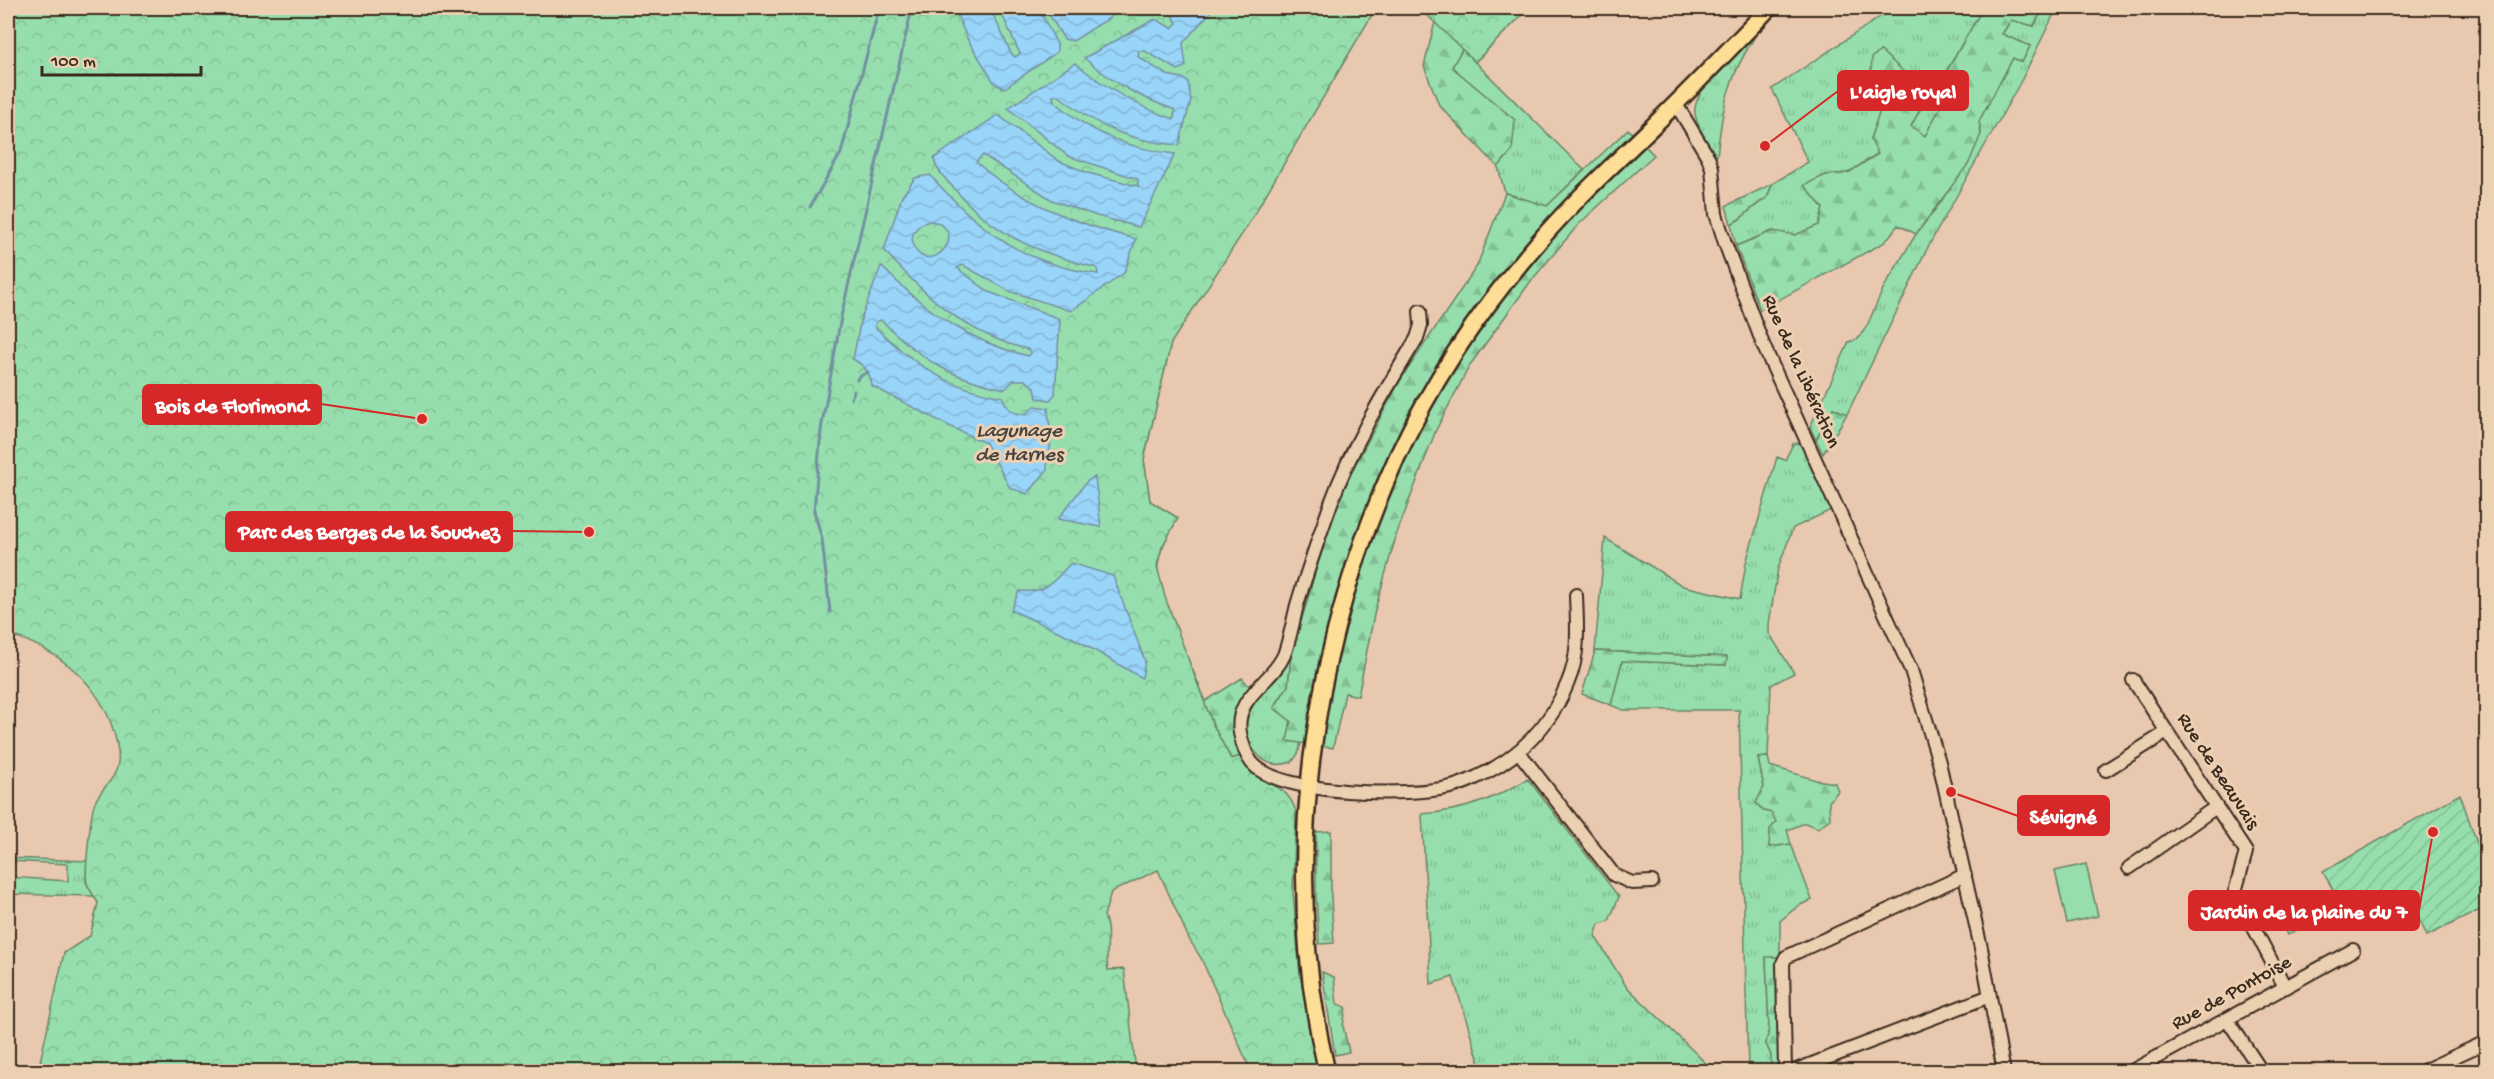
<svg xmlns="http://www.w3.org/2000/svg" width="2494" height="1079" font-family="'Gochi Hand',sans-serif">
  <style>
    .grass { fill: url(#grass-tufts); stroke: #688466; stroke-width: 1.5 }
    .forest { fill: url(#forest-firs); stroke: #688466; stroke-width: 1.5 }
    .park { fill: url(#park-crowns); stroke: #688466; stroke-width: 1.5 }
    .garden { fill: url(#garden-furrows); stroke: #688466; stroke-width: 1.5 }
    .pitch { fill: #96dead; stroke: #688466; stroke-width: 1.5 }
    .water { fill: url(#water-waves); stroke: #7390a1; stroke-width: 1.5; fill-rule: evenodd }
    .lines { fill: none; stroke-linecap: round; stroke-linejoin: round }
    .stream { stroke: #7390a1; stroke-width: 3 }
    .minor-casing { stroke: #3b2a1e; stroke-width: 16 }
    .major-casing { stroke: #3b2a1e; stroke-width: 20 }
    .minor { stroke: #ebd0b2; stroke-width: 12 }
    .major { stroke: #fedd96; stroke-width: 15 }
    .labels { text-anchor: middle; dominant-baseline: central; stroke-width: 6; stroke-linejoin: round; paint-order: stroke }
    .street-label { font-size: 20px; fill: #3b2a1e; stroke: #ebd0b2 }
    .water-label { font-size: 21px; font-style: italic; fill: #49443f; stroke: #ebd0b2 }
    .leader { fill: none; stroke: #d62828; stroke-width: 2 }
    .callout-dot { fill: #d62828; stroke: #ebd0b2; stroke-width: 2 }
    .callout { fill: #d62828; stroke: #d62828; stroke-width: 2 }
    .callout-label { font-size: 21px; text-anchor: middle; font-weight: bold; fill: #fff }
  </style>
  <defs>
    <pattern id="grass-tufts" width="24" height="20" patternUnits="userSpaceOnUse" patternTransform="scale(1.5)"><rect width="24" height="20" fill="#96dead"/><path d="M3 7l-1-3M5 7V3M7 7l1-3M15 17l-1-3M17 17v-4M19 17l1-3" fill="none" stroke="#82bf94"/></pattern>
    <pattern id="forest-firs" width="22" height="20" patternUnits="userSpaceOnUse" patternTransform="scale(1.5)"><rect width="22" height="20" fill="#96dead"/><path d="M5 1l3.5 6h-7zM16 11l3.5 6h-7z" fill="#82bf94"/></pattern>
    <pattern id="park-crowns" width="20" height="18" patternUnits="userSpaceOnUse" patternTransform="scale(1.5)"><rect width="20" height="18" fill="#96dead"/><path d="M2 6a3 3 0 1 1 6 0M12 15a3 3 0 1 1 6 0" fill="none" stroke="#82bf94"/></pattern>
    <pattern id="garden-furrows" width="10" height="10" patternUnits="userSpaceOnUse" patternTransform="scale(1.5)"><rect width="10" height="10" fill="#96dead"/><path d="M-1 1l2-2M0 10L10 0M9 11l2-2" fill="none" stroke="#82bf94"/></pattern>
    <pattern id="water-waves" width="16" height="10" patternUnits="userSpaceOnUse" patternTransform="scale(1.5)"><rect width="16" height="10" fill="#99d4f9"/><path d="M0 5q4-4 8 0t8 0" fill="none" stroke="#85b6d5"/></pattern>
  </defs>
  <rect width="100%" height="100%" fill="#e9c8b0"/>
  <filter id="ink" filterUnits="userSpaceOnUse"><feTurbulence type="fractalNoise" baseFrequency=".0167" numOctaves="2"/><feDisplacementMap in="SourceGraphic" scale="12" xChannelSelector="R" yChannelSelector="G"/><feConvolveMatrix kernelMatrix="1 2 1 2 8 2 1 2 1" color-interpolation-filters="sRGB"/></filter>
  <g filter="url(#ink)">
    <!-- grass -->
    <path class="grass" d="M1889,8H1983L1940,82L1941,106L1925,136L1911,126L1926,99L1927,86L1906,74L1880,51L1870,88L1879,114L1870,139L1878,153L1848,173L1826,175L1805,186L1823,208L1819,225L1795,236L1772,231L1736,246L1731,224C1747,216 1750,207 1767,198L1772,184L1808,162L1772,89L1883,15Z
      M2043,8H2057L2021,81L1928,247L1847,414L1833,408L1816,440L1810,427L1849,342L1858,339L1867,326L1883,289L1916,234L1941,202L1981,134L1979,121L2013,58L2022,62L2030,46L2002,34L2011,20L2034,26Z
      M1752,36L1754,38C1728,78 1722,109 1717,156L1714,157C1709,143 1697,128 1695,114C1691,91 1736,52 1752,36Z
      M1462,49L1584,170L1547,206L1505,193L1498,167L1512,151L1452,67Z
      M1798,443L1803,448L1831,510L1793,528L1778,568L1769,624V633L1794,673L1771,685L1768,757L1758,758L1764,787L1756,803L1764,810L1772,813L1777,822L1769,847L1791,844L1812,900L1798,906L1780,921V957L1766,958L1769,1029L1766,1044L1771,1055V1071H1748L1739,710H1623L1611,705L1622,661L1726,665L1727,657L1595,651L1605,538L1683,586L1740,599L1746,563L1777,457L1785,460L1793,444Z
      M1291,657L1288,686L1274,707L1291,721L1288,741L1301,743L1298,754L1292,762C1279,766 1269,766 1259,756C1223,719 1272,685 1291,657Z
      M1528,779L1619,897L1609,921L1599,924L1595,936L1626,986L1714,1071H1482L1453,977L1431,984L1422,814C1464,811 1492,800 1528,779Z
      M8,858L87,861L86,882L94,896L8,894V877L68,881V864L8,861Z"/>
    <!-- forest -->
    <path class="forest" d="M1420,8H1529L1475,62L1462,49L1452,67L1515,120L1512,151L1498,167L1439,105L1424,66L1435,22Z
      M1983,8H2043L2034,26L2011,20L2002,34L2030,46L2022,62L2013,58L1979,121L1981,134L1969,163L1916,234L1898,225L1885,242L1760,310L1736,246L1773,231L1795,235L1819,225L1823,208L1804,185L1826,175L1848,173L1878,154L1870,139L1879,114L1870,88L1872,57L1881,51L1906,74L1927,86L1926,99L1911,126L1925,136L1941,106L1940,83Z
      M1628,129L1654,155L1579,224L1531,281L1470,365L1436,430L1397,533L1375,610L1358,696L1345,693L1333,748L1287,741L1291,721L1274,708L1288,686L1291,657L1315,573L1338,503L1353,469L1401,379L1477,266L1505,193L1547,206Z
      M1772,184L1767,198C1750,207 1747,216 1731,224L1726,206Z
      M1171,343L1144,459L1150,501L1178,518C1170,533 1160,547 1158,565C1155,587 1195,675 1206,701L1242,678L1250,687L1244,696L1236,732L1241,756L1231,759L1213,725L1132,523L1138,411Z
      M1833,408L1847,414L1823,454L1816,440Z
      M1595,651L1727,657L1726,665L1622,661L1611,705L1582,694Z
      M1768,757L1770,766L1816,780L1835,783L1838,791L1829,802L1830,819L1818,828L1805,823L1787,830L1791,844L1769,847L1770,829L1776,822L1772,813L1764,811L1756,803L1764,787L1758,758Z
      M1331,831V899L1334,943L1319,944L1316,895V832Z
      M1766,957H1780L1781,1071H1771V1055L1766,1044L1769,1029Z
      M1322,972L1334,977L1337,1004L1346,1007L1343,1026L1349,1052L1335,1055Z"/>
    <!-- park -->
    <path class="park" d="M8,8H1376L1246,228L1171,343L1144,459L1150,501L1178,518L1162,547L1157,566L1165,597L1213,725L1231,759L1241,756C1246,765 1252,773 1261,778C1278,789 1288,789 1296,811L1293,891L1300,975L1320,1071H1251L1201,958L1189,939L1158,870L1111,892L1104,916C1111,931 1105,954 1108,970L1124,969L1136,1071H38L64,953L90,936L98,903C95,897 89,890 87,883C84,875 91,809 95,802C102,787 116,779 118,763C120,751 115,735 111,723C93,677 54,648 8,634Z
      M1420,8H1529L1475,62Z"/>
    <!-- garden -->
    <path class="garden" d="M2460,794L2486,869V907L2427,936L2408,895L2350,920L2323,872Z"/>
    <!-- pitch -->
    <path class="pitch" d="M2086,864L2098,916L2067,923L2055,871Z
      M2311,897L2321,916L2288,935L2277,916Z"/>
    <!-- water -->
    <path class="water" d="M954,8H990L1011,53L1015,57L1020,54L999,8H1038L1057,44V52L1005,88L995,84L968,40Z
      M1045,8H1087L1094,14L1097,13L1095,8H1125L1073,41L1064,39Z
      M1176,8H1214L1183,43L1186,66L1178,70L1145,51H1139L1138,57L1167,75L1182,78L1188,82L1191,100L1179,145C1125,140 1100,128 1058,95L1053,96L1054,101C1092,134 1125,148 1175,154L1139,227L1097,216L1052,200L983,155L976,162C1023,204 1075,223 1136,239L1124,273L1071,311L1009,291L963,265L957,268L989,292L1060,319L1055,394L1050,400L1037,398L1035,388L1025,380H1014L1005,389C948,377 922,360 881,320L876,322L875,327C916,366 946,387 1003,397C1006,409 1014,415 1026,414L1035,406L1048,408C1048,418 1051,429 1051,439C1051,449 1046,459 1047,470L1028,494L1010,488L986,443L953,428L872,386C870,372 865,366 853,359L861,319L881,266C923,309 970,343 1029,356L1031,352L1027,349C967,335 924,295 884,250L902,196L915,178L930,175C979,230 1022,264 1098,274L1097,268C1035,252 993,235 951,185C944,177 935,169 934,158L998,115L1059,161L1088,173L1138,186V179L1068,156L1008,108L1075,63C1106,88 1137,107 1174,119L1175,110C1137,96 1115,84 1084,58L1155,19L1172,28L1177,23L1170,11ZM932,221C973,232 928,278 914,247C908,233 919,222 932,221Z
      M1095,477L1101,527L1058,519L1087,481Z
      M1071,563L1113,576L1145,661L1142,678L1075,639L1011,610L1019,591C1047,594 1053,581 1071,563Z"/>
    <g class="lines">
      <!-- stream -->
      <path class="stream" d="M810,207L841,153L879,8
        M857,380L858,377L868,372
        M851,399L854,391
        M830,612L822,539L814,511L821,430L841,317L912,8"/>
      <defs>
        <path id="minor" d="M1676,104L1708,157L1712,168L1716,214L1725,243L1764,347L1911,670L1939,762L1981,948L2004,1072
          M1420,311L1421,325L1417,338C1385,391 1352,445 1331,503C1319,537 1307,571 1297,605C1293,621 1290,639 1284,655C1271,684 1234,696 1240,733C1242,743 1245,754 1252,763C1280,796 1411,797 1451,787C1459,785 1469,781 1477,777C1518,759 1552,724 1568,682C1580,654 1577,625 1576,595
          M2133,680L2246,852L2235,892L2285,987
          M1518,751L1614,875L1632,883L1652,882
          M2106,770L2167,732
          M2129,868L2216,807
          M2227,1019L2262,1072
          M1785,1072L1783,963L1786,957L1965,875
          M1791,1072L1990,996
          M2130,1072L2353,950
          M2421,1072L2486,1042"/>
        <path id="major" d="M1327,1072C1279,869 1311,645 1397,457C1431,384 1478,313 1530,252C1566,208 1608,170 1649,130C1690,90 1730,49 1769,8"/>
      </defs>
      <!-- minor casing -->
      <use href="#minor" class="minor-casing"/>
      <!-- major casing -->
      <use href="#major" class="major-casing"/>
      <!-- minor -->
      <use href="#minor" class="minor"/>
      <!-- major -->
      <use href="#major" class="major"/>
    </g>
  </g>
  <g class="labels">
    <!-- street labels -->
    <g class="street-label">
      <text transform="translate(1800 372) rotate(66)">Rue de la Libération</text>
      <text transform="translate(2217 772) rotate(57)">Rue de Beauvais</text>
      <text transform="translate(2232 994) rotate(-29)">Rue de Pontoise</text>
    </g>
    <!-- water labels -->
    <g class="water-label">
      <text x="1019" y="432">Lagunage<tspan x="1019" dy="24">de Harnes</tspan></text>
    </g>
  </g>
  <!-- callouts -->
  <path class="leader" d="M1765 146L1838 91M422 419L321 404M589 532L512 531M1951 792L2018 816M2433 832L2419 910"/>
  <g class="callout-dot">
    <circle cx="1765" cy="146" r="6"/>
    <circle cx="422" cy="419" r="6"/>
    <circle cx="589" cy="532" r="6"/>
    <circle cx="1951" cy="792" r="6"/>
    <circle cx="2433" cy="832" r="6"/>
  </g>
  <g class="callout">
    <rect x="1838" y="71" width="130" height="39" rx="6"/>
    <rect x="143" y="385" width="178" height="39" rx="6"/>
    <rect x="226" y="512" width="286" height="39" rx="6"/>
    <rect x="2018" y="796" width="91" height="39" rx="6"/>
    <rect x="2189" y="891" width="230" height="39" rx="6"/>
  </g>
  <g class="callout-label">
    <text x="1903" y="98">L'aigle royal</text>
    <text x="232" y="412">Bois de Florimond</text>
    <text x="369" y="538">Parc des Berges de la Souchez</text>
    <text x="2063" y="823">Sévigné</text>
    <text x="2304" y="918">Jardin de la plaine du 7</text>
  </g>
  <!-- margin -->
  <rect width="2494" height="1079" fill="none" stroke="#ebd0b2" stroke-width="30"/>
  <rect x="15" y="15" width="2464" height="1049" fill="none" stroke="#3b2a1e" stroke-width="2" filter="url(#ink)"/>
  <!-- scale -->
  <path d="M42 66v9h159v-9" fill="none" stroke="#3b2a1e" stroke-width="3"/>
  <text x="51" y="66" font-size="18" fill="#3b2a1e" stroke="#ebd0b2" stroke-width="4.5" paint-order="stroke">100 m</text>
</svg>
